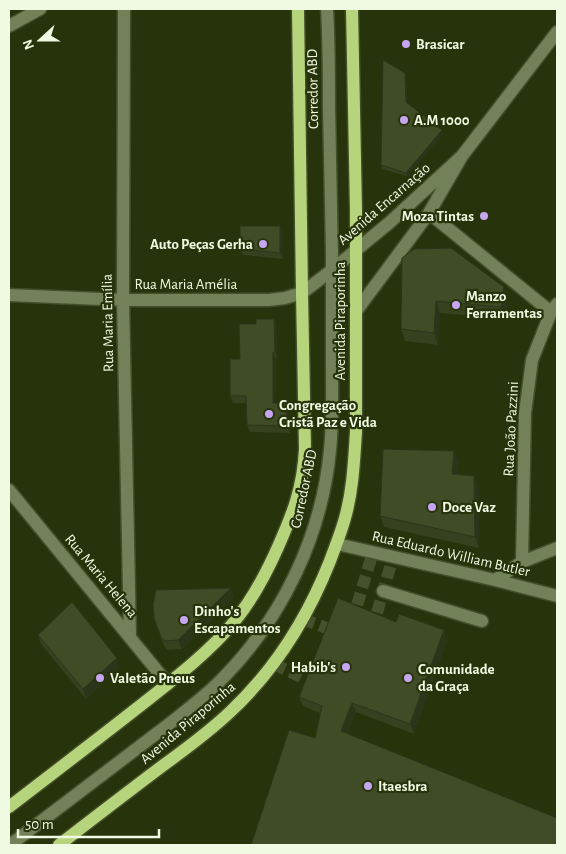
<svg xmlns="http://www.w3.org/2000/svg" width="566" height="854" font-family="'Alegreya Sans',sans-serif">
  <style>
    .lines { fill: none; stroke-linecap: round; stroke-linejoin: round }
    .minor-tunnel { stroke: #45512b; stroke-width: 12; stroke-dasharray: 12 6; stroke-linecap: butt }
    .minor-casing { stroke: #434f29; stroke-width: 15 }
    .major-casing { stroke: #434f29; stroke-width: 15 }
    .minor { stroke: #728157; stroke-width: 12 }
    .major { stroke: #b6d47c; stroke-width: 12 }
    .wall { fill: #364120 }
    .shaded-wall { fill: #2c351a }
    .building { fill: #3f4c25; stroke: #2c351a }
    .poi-dot { fill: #c6a6f0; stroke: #27330b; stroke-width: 2 }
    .labels { text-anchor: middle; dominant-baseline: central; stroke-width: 4.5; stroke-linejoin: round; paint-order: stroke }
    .poi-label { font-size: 15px; font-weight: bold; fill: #f0f9e2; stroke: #27330b; text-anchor: start }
    .street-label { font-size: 15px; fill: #f0f9e2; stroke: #27330b }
  </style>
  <rect width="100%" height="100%" fill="#27330b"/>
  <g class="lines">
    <!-- minor-tunnel -->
    <path class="minor-tunnel" d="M303,619L342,634
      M352,622L373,552
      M372,630L393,557
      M274,664L321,687"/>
    <defs>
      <path id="minor" d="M124,9L123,300L130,637
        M9,26L40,9
        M429,213L551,312
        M9,295L123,300H269L285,298L302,293L332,270L389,223L462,156
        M357,310L429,213L462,156L557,32
        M9,490L168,684
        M337,544L495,580L557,596
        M522,562L525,413L532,360L551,312L557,304
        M495,580L522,562L557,548
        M383,591L482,621
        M10,845L173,721C190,707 208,694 223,678C283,617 322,535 330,450C333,422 332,394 332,366C332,328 332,291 332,254C331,206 330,157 329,108C329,75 329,42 327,9"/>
      <path id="major" d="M9,807C56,771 103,735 150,698C178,676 211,650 234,622C253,599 266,574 278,547C293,513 303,488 305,449L302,293L298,9
        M59,845C94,818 129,791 165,764C187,748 210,731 230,712C275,670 307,619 330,561C335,547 341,533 345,518C353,490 354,461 356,432V210L352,9"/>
    </defs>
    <!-- minor casing -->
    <use href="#minor" class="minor-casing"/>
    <!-- major casing -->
    <use href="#major" class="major-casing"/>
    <!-- minor -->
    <use href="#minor" class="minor"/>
    <!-- major -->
    <use href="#major" class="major"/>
  </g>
  <!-- wall -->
  <path class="wall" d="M406,76L407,103L443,134L407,176L382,169L381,165Z
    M283,232V259L243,255L240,249Z
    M402,258L508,298L506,319L440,313L438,345L405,341L401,329Z
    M274,319L276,326L277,359H276L275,403H286L288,410L290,433L250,432L247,425L246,403H233L230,396L240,359L256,324Z
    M454,451L459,462L457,474L479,487V548L384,527L380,516Z
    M234,597L182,649L168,650L164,646L154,618Z
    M396,622L447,640L414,734L356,712L347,734L315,738L320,713L303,706L299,697Z
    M38,635L120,667L86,699L41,644Z"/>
  <!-- shaded-wall -->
  <path class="shaded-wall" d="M405,73L406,76L407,106L406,102Z
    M442,130L443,134L407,176L406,173Z
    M280,226L283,232V259L280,253Z
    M504,287L508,298L506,319L501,307Z
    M436,301L440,313L438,345L434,333Z
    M274,319L276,326L277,359L275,352Z
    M273,352L276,359L275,410L273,403Z
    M286,403L288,410L290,433L287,426Z
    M454,451L459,462L456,485L452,474Z
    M474,476L479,487V548L475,537Z
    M231,588L234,597L182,649L178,640Z
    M444,630L447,640L414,734L410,724Z
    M117,658L120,667L86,699L83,689Z
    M352,703L356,712L345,741L341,731Z"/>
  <!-- building -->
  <path class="building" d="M383,60L405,73L406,102L442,130L406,173L381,165Z
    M240,226H280V253L240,249Z
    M451,248L504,287L501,307L436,301L434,333L401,329L402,258L414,249Z
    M256,319H274L275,352H273V403H286L287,426L247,425L246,396H230V359H240L239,324H256Z
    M383,449L454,451L452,474L474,476L475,537L380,516Z
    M231,588L178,640L165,641L161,637L154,618L153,604L156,590Z
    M338,598L396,622L399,614L444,630L410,724L352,703L341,731L557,818V845H251L289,730L315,738L322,706L299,697Z
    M72,602L117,658L83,689L38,635Z"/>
  <!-- markers -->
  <g class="poi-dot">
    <circle cx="406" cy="44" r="5"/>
    <circle cx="404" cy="120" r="5"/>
    <circle cx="484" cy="216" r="5"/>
    <circle cx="263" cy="244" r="5"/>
    <circle cx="456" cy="305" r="5"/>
    <circle cx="269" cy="414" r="5"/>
    <circle cx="432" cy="507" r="5"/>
    <circle cx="184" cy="620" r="5"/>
    <circle cx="346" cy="667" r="5"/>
    <circle cx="100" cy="678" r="5"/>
    <circle cx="408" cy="678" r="5"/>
    <circle cx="368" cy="786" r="5"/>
  </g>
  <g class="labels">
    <!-- poi labels -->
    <g class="poi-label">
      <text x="416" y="44">Brasicar</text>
      <text x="414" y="120">A.M 1000</text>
      <text x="474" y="216" text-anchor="end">Moza Tintas</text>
      <text x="253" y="244" text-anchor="end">Auto Peças Gerha</text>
      <text x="466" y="296">Manzo<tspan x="466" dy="17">Ferramentas</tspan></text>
      <text x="279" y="405">Congregação<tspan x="279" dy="17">Cristã Paz e Vida</tspan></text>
      <text x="442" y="507">Doce Vaz</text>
      <text x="194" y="611">Dinho's<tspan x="194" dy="17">Escapamentos</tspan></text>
      <text x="336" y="667" text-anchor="end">Habib's</text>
      <text x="418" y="669">Comunidade<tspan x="418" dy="17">da Graça</tspan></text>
      <text x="110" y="678">Valetão Pneus</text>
      <text x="378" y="786">Itaesbra</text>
    </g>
    <!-- street labels -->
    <g class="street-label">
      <text transform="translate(313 89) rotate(-91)">Corredor ABD</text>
      <text transform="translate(384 204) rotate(-41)">Avenida Encarnação</text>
      <text x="186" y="284">Rua Maria Amélia</text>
      <text transform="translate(340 321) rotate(-90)">Avenida Piraporinha</text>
      <text transform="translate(108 323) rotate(-91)">Rua Maria Emília</text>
      <text transform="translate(511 429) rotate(-87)">Rua João Pazzini</text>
      <text transform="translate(304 489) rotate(-78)">Corredor ABD</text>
      <text transform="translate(451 554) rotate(13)">Rua Eduardo William Butler</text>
      <text transform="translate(101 576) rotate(50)">Rua Maria Helena</text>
      <text transform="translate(188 723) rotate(-40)">Avenida Piraporinha</text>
    </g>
  </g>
  <!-- border -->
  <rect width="566" height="854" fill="none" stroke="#f0f9e2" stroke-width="20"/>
  <!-- north arrow -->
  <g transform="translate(40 40) rotate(249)" stroke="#27330b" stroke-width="4" paint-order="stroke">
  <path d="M0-4L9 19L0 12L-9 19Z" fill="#f0f9e2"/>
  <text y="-8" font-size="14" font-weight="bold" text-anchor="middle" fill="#f0f9e2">N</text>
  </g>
  <!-- scale -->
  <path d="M18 829v8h141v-8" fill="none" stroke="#f0f9e2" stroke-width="2.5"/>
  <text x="25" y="829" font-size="15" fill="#f0f9e2" stroke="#27330b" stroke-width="4" paint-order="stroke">50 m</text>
</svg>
